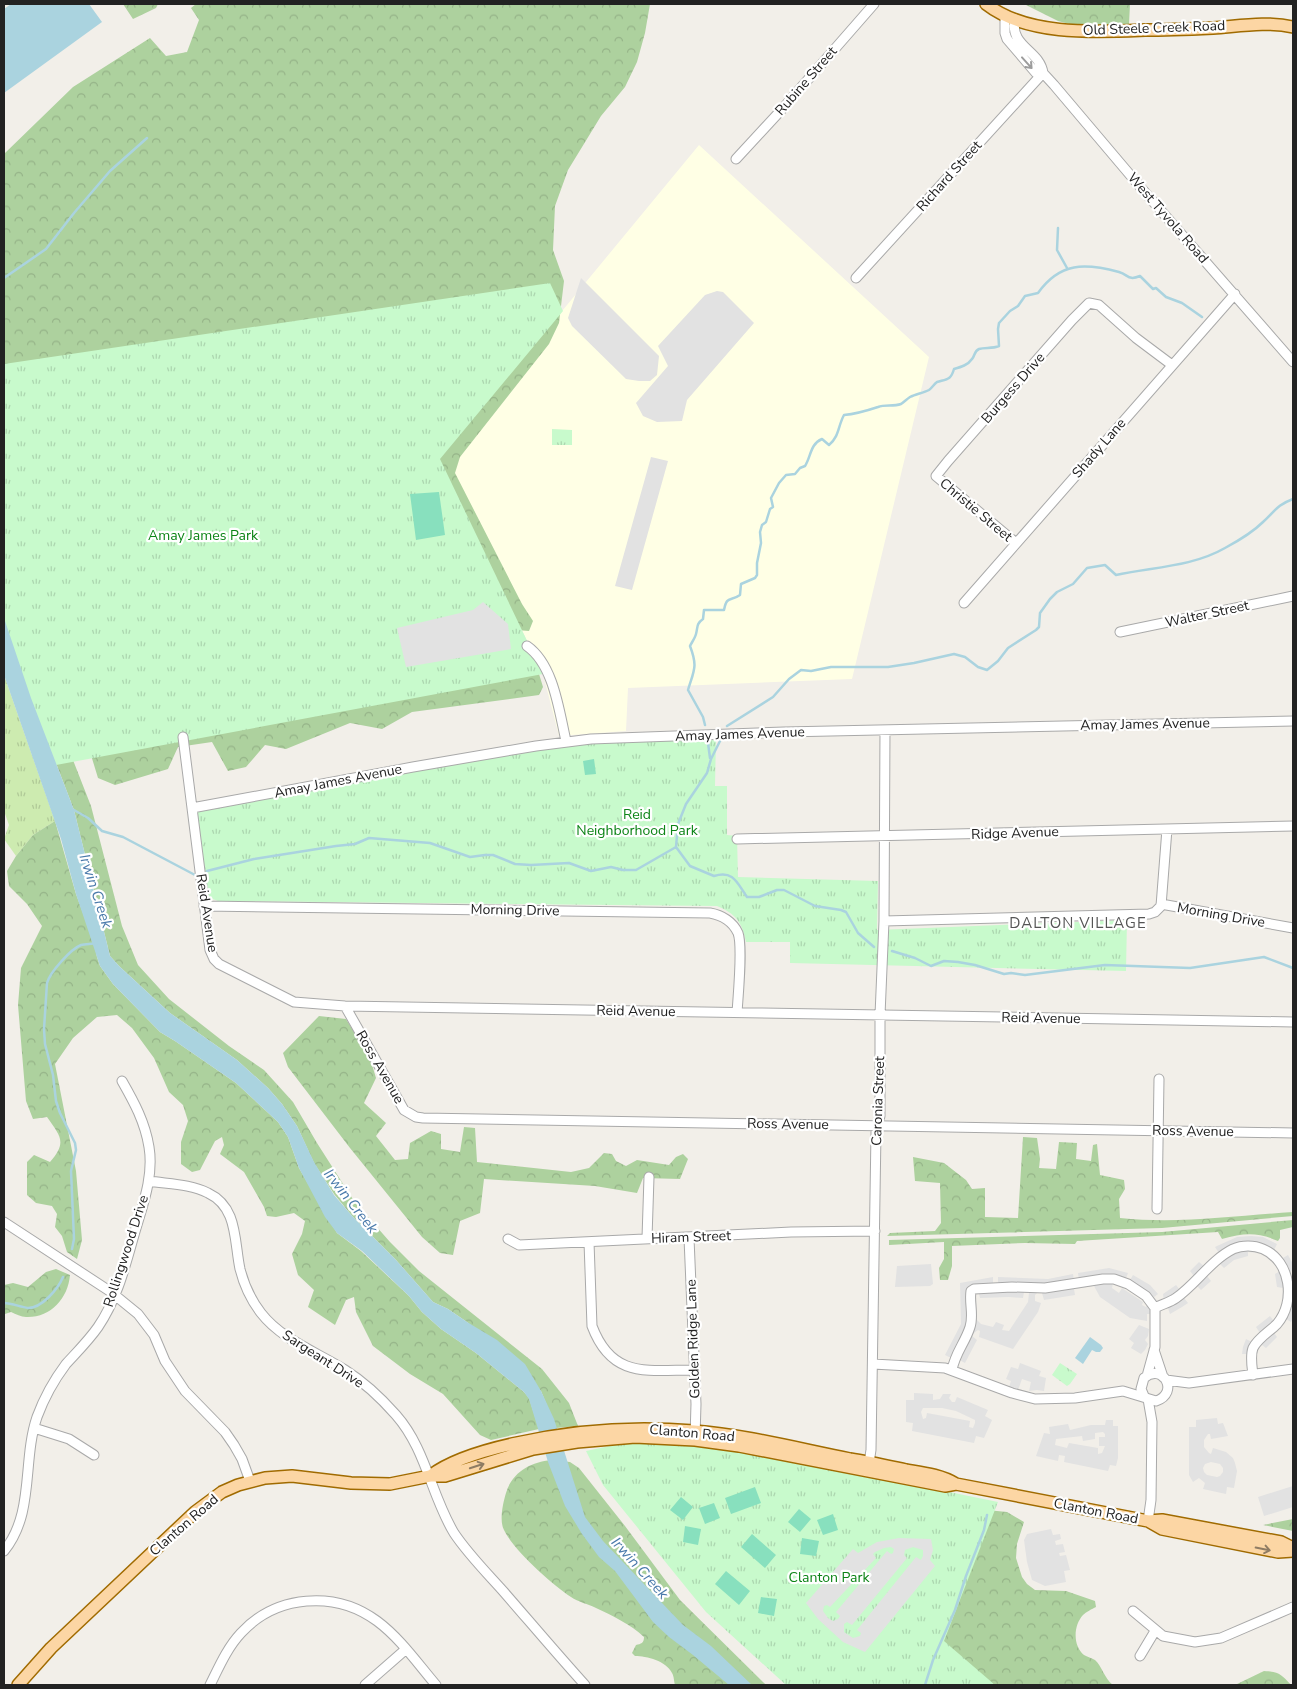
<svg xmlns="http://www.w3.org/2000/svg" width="1297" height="1689" font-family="'Nunito Sans',sans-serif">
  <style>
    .education { fill: #ffffe5 }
    .grass { fill: url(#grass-tufts) }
    .forest { fill: url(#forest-crowns) }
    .park { fill: url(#park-tufts) }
    .pitch { fill: #88e0be }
    .parking { fill: #e2e2e2; fill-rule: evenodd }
    .water { fill: #aad3df }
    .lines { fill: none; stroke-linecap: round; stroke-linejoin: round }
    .stream { stroke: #aad3df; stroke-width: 2.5 }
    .minor-casing { stroke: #a9a9a9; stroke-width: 11 }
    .major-casing { stroke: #a06b00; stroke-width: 14 }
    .minor { stroke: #fff; stroke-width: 9 }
    .major { stroke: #fcd6a4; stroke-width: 11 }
    .oneway { stroke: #9c9c9c }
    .oneway2 { stroke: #8f7c63 }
    .labels { text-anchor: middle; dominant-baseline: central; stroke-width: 4.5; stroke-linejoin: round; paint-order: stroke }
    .street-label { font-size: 14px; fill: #222; stroke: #fff }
    .park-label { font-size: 14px; fill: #0c8416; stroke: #fff }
    .water-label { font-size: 15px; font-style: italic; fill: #4a7aab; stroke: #fff }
    .neighbourhood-label { font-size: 15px; letter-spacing: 1px; fill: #555; stroke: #fff }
  </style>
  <defs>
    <pattern id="grass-tufts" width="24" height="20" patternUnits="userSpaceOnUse" patternTransform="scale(1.25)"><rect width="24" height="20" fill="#cdebb0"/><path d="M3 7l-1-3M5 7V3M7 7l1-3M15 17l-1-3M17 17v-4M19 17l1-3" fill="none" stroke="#b0c997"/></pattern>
    <pattern id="forest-crowns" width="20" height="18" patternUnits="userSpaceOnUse" patternTransform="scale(1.25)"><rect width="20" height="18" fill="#add19e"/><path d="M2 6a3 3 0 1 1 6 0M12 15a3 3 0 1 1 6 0" fill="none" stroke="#95b388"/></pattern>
    <pattern id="park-tufts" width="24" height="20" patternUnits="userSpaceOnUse" patternTransform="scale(1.25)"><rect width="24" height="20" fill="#c8facc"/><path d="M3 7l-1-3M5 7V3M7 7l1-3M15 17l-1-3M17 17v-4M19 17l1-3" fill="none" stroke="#acd6af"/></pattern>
  </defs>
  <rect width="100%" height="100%" fill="#f2efe9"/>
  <!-- education -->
  <path class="education" d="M699,145L929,357L852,679L628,688L626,731L559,736L543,674L440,459Z"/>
  <!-- grass -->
  <path class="grass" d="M4,675L55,821L33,835L16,856L4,839L9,825L4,811Z"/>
  <!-- forest -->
  <path class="forest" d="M123,4H158L156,8L133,19Z
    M196,4H650L645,33L637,62L625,87L601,116L568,170L555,206L553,250L564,281L559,323L549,344L460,457L455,473L522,604L533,621L529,631L516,630L536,664L543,687L539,695L412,712L382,729L350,723L286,749L265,745L246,767L228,771L212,742L178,747L168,769L115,785L98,778L73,696L4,488V154L73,87L150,38L166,56L187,52L199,20L191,8Z
    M1024,4H1130L1129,24L1081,27L1058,21Z
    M4,564L62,732L91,806L122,926L138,965L169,999L229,1046L264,1070L293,1102L317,1143L354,1201L390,1242L419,1271L542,1369L569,1403L578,1426L556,1428L541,1391L467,1322L448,1309L433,1302L396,1260L353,1217L334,1194L314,1163L297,1126L282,1104L268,1088L237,1060L170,1013L119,966L110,956L74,810L31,698Z
    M55,821L76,894L94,943L97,957L100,966L113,984L160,1032L175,1041L236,1083L278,1122L288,1137L299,1168L337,1233L361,1251L409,1296L422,1312L441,1329L476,1353L524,1392L529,1398L539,1429L491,1440L480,1435L443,1394L410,1374L373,1346L356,1312L354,1297L346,1300L335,1325L308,1307L314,1290L298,1275L292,1254L302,1234L305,1221L294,1213L276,1217L267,1216L264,1207L244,1172L220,1154L224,1145L222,1137L215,1141L200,1170L192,1172L181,1164V1142L188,1121L183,1105L169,1092L154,1058L132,1028L117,1015L97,1017L73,1038L55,1064L76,1171L82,1240L77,1259L67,1252L62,1236L55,1227L57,1214L52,1206L36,1203L27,1195V1162L34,1155L50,1162C67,1142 61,1137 47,1117L33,1119L26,1101L18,1005L21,968L42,926L27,904L9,886L7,871L16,856L33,835Z
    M319,1016L346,1019L370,1058L376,1078L364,1103L386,1123L376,1136L395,1160L408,1159L410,1143L431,1131L441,1134V1149L460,1152L464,1127L475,1128L477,1162L571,1172L589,1168L604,1153L612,1154L616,1161L626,1166L637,1160L669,1165L676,1157L683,1154L688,1159L680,1179L643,1178L637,1193L595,1186L484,1179L480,1213L460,1221L453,1255L440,1253L422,1237L350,1148L288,1067L283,1053Z
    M1023,1137L1037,1138L1040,1159L1039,1168L1056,1169L1059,1142L1077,1143L1076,1159L1091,1161L1093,1145L1097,1144L1100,1175L1124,1180L1125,1189L1119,1199L1120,1218C1177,1224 1236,1216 1293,1212V1216L1162,1228L887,1236L890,1233L935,1231L941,1223L940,1183L915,1181L913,1157L944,1163L966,1180L972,1189L985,1188V1217L1018,1218Z
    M1293,1220V1227L1280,1230V1238L1278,1241C1257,1232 1244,1233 1222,1239L1218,1232L1077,1241L1075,1244L1025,1243L952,1246V1266L948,1280H940L939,1268L944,1259V1242L889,1245V1240L1162,1232Z
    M56,1269L70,1275C68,1299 50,1318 26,1317C21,1317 16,1314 11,1312L5,1314L4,1322V1285L13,1283L28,1287L46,1272Z
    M551,1460L570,1462L579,1468L625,1526L680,1600L766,1685H675C674,1682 674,1676 672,1673C666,1661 647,1656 635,1656L632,1653L636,1645C641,1644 644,1643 644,1637C630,1624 613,1616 596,1608C588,1604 578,1602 571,1597C552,1584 514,1551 504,1530C499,1521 503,1503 506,1493C512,1472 531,1462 551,1460Z
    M977,1509L1007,1512L1024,1522L1017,1544L1016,1558L1022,1577L1027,1584L1035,1590L1066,1591L1095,1601L1096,1607C1092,1609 1086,1612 1083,1615C1073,1626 1073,1646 1084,1655C1087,1657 1092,1658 1095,1660C1102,1666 1104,1678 1113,1685H887Z
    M1293,1519V1531L1263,1525Z
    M1264,1671C1279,1672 1281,1674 1291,1685H1235Z"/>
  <!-- park -->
  <path class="park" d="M550,283L563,311L440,459L543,674L40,768L4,661V364Z
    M552,429L572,430V445H552Z
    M716,739L715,786H727V835L737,836L738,877L878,881L877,930L1127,920L1126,971L790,963V942H746C742,922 736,914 717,906L218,901L210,898L208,894L197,810L414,770L558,745L626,740Z
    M1060,1363L1077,1374L1070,1384L1067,1386L1052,1375Z
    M644,1442L701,1445L732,1450L891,1480L998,1502L944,1641L995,1685H786L706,1612L603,1485L586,1451L624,1443Z"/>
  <!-- pitch -->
  <path class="pitch" d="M439,492L445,535L416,540L410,494Z
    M594,759L596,774L585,775L583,761Z
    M755,1487L761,1503L731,1514L725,1498Z
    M681,1497L693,1507L683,1520L670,1510Z
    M714,1503L720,1518L705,1524L699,1508Z
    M799,1509L811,1519L800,1532L788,1522Z
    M833,1514L838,1530L823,1535L817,1520Z
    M685,1526L701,1529L698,1545L683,1542Z
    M752,1534L776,1555L765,1568L741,1547Z
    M802,1538L819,1541L816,1556L800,1554Z
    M726,1571L750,1591L739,1605L715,1584Z
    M761,1597L777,1599L774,1616L758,1613Z"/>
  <!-- parking -->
  <path class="parking" d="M581,278L659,356L657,375L650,381H639L626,379L572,326L568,318Z
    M717,291L723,292L754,323L687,400L682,421L657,422L643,416L636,403L668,366L658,346L705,295Z
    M651,457L668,461L632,590L615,586Z
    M483,602L508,624L511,649L406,667L397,628L473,610Z
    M1251,1236L1263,1237L1277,1244L1274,1250L1283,1258L1288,1255L1293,1264V1269L1290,1272L1293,1287V1300H1292L1291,1304L1293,1305V1318L1291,1322L1286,1319L1274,1333L1277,1337L1266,1348L1262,1345H1260L1257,1354H1242L1243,1347L1246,1339L1252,1342L1260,1333L1256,1327L1270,1316L1273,1320L1279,1313L1282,1302L1283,1288L1277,1287L1275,1274L1280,1271L1275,1263L1269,1257L1261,1253L1248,1252V1256L1234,1260L1224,1268L1220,1264L1207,1276L1211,1281L1201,1290L1197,1286L1184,1298L1188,1303L1182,1307L1170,1314L1168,1308L1161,1310L1159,1320H1150V1314H1147V1321L1130,1318L1100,1297L1094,1286L1074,1289L1075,1295L1044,1300L1042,1293H1037L1035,1295V1301L1041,1303L1038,1312L1013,1349L979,1337L980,1331L978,1330L974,1333L972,1336L977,1340L965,1363L954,1357H949L945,1355L961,1324L960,1283L993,1277V1283L998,1284V1277L1048,1279L1073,1274L1074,1280H1079L1078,1273L1109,1268L1128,1273L1126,1278L1130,1280L1133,1275L1150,1285L1158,1294L1154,1297L1158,1302L1164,1301L1163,1294L1176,1285L1180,1290L1194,1276L1190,1271L1199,1262L1205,1267L1219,1253L1215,1247L1217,1246L1237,1237ZM1113,1283L1132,1290L1148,1303L1146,1307L1142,1305L1143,1302L1122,1288L1119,1293L1112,1288ZM1024,1292L1029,1293L1028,1302L1009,1331L1002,1330L1004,1325L996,1322L993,1327L981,1324L977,1320L976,1294H979L980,1298L1009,1297L1023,1298Z
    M931,1264L933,1284L930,1286L895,1287L897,1266Z
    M1139,1325L1149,1329L1148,1336L1145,1340L1148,1344L1145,1350L1141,1354L1131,1348L1134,1343L1129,1339Z
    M1020,1363L1041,1371L1039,1376L1046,1378L1044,1391L1037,1390L1029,1391L1031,1382L1022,1379L1018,1390L1009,1387L1011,1381L1006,1379L1011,1367L1018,1369Z
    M914,1393L933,1394V1400L940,1399L943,1394H951L949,1398L952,1402H955L957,1397L988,1410L985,1416L992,1420L984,1438L976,1436L974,1443L912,1431L913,1423L906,1422V1400H914ZM923,1408H942L956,1411L975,1420V1423L973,1428L969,1427L970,1421L927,1413L926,1418L923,1419L921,1412Z
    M1217,1418L1218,1424L1223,1423L1228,1436L1211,1439L1210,1434H1208L1204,1440V1447L1209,1453L1211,1454L1213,1448L1226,1452L1233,1458L1235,1463L1237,1471L1234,1488L1227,1487L1226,1494L1203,1489L1205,1483L1199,1478L1193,1482L1189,1475V1427H1196V1420ZM1211,1462L1220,1464L1223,1468V1472L1220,1476L1217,1477L1207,1475L1204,1472L1203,1468L1205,1464Z
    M1106,1420H1113V1426H1118V1458L1116,1466L1110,1465L1108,1471L1064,1462L1065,1456L1059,1455L1058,1461L1036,1456L1044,1433L1050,1434L1049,1427L1068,1424L1070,1430L1091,1425H1105ZM1103,1432L1105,1434V1437H1099V1446H1105L1102,1453L1098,1454V1448L1069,1443L1067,1448L1055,1445L1056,1439L1082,1436L1083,1441L1095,1439V1433Z
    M1293,1486V1507L1264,1516L1258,1497Z
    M1051,1529L1053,1535L1060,1534L1061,1539L1055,1541L1056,1545L1063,1544L1065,1552L1059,1553L1060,1556L1066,1555L1070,1570L1064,1571L1066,1582L1045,1586L1032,1580L1027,1562L1024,1540L1027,1534Z
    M899,1538L931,1539L933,1550L930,1560L935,1566L865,1652L843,1642L831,1631L818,1619L806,1603L853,1549L858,1553L877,1542ZM891,1547L894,1549L893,1553L891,1554L887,1551L836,1612L840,1616L838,1619L833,1621L828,1618L823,1611L824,1606L827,1605L830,1607L876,1558L873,1554L875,1552L884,1548ZM913,1547L923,1550V1556L921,1560L916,1557L857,1630L861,1633L860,1636L853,1638L844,1632V1624L847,1622L852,1625L907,1558L904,1555L905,1550Z"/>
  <!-- water -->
  <path class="water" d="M11,4H89L102,22L4,93V9Z
    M4,618L31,698L74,810L110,956L119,966L170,1013L237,1060L268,1088L282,1104L297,1126L314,1162L334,1195L353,1217L396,1260L433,1302L448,1309L467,1322L497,1340L525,1364L541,1391L554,1419L585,1517L603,1541L683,1625L711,1646L752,1685H729L693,1655L669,1637L653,1622L615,1571L599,1557L582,1534L565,1506L548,1462L529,1399L524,1392L476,1353L441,1329L422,1312L409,1296L362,1251L337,1233L325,1217L299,1168L288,1137L278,1122L236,1083L175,1041L160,1032L113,984L100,966L76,894L61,839L4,675Z
    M1090,1337L1101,1345L1103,1348L1100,1352H1096L1092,1350L1083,1364L1075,1358Z"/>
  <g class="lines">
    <!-- stream -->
    <path class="stream" d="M1058,228L1057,250L1067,268
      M4,278L46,249L74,213L110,171L147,138
      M705,725L703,717L688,690C694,670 698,667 690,646C692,642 695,638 696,634C698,627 696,624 703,619L704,610H724C727,595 730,602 740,595L741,584L755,578L757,575V563L761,543L760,532L762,525L766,522L770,509L773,507L771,498L779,483L786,475L795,474L800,468L805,466C811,457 810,444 822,439L829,445C839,437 838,426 844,415C856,414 866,411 878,407C885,404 893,407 901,404C904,402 907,399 910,397C916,394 923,393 929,390C932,388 934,384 937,382C947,379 951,380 954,369C961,367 968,365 972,359C975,356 974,351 979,349C985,347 992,349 999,346L998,329L999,323L1010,311L1018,306L1025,296L1038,293C1060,262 1085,263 1119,272C1129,275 1128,281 1140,276L1153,289L1156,288L1166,297L1182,303L1202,317
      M727,726L773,697L789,679L801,670L811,671L831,667H888L914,663L954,654L965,657L978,667L987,670L998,661L1008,648L1036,630L1039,627L1040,613L1050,599L1057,592L1073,584L1087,568L1105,565L1116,575C1152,567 1192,567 1225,548C1238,541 1252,533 1263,522C1275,511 1277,505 1293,499
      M720,741L711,759L707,773L686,804L678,824L676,847L690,866L714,876C734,870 737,883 747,897H759L777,890H784L815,906L841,910L846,912L858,933L874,947
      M708,743L710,758
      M71,811L74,810L88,818L102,831L123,837L195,875
      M207,871L254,859L336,846L355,844L369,838L430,843L470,857L485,855H493L515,864L531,865L569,863L591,871L611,867L623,870H636L676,847
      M892,951L915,958L931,966L944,961L958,962L975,965L1004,974L1011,973L1025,975L1105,965L1190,968L1264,957L1293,968
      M72,1249L74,1239L71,1171L76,1150L75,1143L60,1113L56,1101L53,1075L45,1044L44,1029L47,983C50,972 71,949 81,945C86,944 91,944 97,943
      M4,1303C12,1303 20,1307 28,1308C42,1308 58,1289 63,1277
      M925,1685L933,1660L955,1610L966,1576L984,1530L987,1515"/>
    <defs>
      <path id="minor" d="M1005,16V33L1007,39L1036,73H1043L1054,85L1142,189L1293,362
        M1015,19C1009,47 1040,50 1043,73
        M736,159L784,107L874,4
        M856,278L1043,73
        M1016,543L936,476L948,461L1072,320L1089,303L1099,305L1136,338L1172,365
        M964,603L1235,294
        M1120,632L1293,596
        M527,646C554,665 559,711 566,741
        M183,737L210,950L214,959L219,964L294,1002L345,1006L1293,1022
        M192,808L413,767L536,746L591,739L784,732L1293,721
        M737,839L1293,826
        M1161,904L1293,928
        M204,906L710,913C722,915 733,922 738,933C743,946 738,996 737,1013
        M884,921L1149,914L1155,912L1161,906L1167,829
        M345,1006L404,1110L416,1117L423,1118L1293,1133
        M149,1181C168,1184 191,1184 208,1193C238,1207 234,1241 240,1269C244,1285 251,1300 261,1313C282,1340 317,1352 345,1370C364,1382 381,1398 396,1415C426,1449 431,1495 454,1533C468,1554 486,1572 503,1591C530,1622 557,1654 585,1685
        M1157,1209L1159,1079
        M4,1222L111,1292L138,1314L154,1335L165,1361L185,1391L225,1432L234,1445L242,1459L250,1481
        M647,1238L649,1177
        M689,1238L696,1404L695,1437
        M508,1239L519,1245L791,1232L875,1231
        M589,1242L592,1326C612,1379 647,1370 694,1370
        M1155,1308C1162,1304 1169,1303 1176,1298C1196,1284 1211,1260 1233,1249C1242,1245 1254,1245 1263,1249C1291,1261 1296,1302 1277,1324C1269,1332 1258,1338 1253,1348C1250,1356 1252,1366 1253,1375
        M1154,1350L1163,1377
        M873,1364L945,1368L1012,1393L1035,1399L1075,1398L1123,1391L1156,1401C1180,1393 1163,1362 1144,1378L1141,1389L1144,1396
        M952,1370C955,1353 965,1343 970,1327C974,1315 969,1303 971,1291L974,1289L1012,1287L1045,1288L1103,1279H1114L1128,1284L1146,1296L1155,1308V1347L1147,1376
        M1166,1380L1189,1383L1293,1369
        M1148,1399L1152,1422L1151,1500L1148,1521
        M34,1428L69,1439L94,1455
        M868,1469L871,1450L876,1132L880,1116V1015L884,921L885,730
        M4,1551C35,1513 22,1461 37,1417C44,1398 54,1380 66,1364C77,1352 89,1340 98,1327C117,1299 125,1267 134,1235C142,1207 154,1177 149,1147C145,1122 134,1102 122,1081
        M1133,1611L1163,1636L1195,1642L1221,1638L1293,1607
        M1140,1656L1155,1631
        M210,1685C219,1667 227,1648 241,1633C276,1595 335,1590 377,1621C400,1638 418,1664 436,1685
        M365,1685L405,1650"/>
      <path id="major" d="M986,4C1027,36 1095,32 1145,30C1168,30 1191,29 1213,28C1240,26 1267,21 1293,27
        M430,1476C452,1459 489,1449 517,1443C575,1430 635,1426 694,1431C746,1435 799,1449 850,1459C869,1462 887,1466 906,1470C924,1473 941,1475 956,1484L1148,1521L1162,1520L1281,1542L1293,1548
        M1148,1521L1162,1529L1278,1552L1293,1551
        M18,1685L51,1648L195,1512L222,1492L238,1485L265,1478L292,1476L351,1483L390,1484L430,1476H445L533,1449L577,1442L635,1437L695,1440L739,1446L945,1486L956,1484"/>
    </defs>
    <!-- minor casing -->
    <use href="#minor" class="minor-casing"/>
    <!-- major casing -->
    <use href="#major" class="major-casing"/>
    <!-- minor -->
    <use href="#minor" class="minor"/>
    <!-- major -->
    <use href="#major" class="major"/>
  </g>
  <!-- one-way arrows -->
  <defs><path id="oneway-shaft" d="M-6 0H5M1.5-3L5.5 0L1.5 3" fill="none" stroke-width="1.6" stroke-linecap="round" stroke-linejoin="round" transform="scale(1.25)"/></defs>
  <use class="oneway" href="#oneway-shaft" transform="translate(1027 63) rotate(48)"/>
  <g class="oneway2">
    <use href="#oneway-shaft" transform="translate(477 1466) rotate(-18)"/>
    <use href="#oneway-shaft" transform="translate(1263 1549) rotate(11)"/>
  </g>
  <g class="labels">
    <!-- street labels -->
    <g class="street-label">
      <text transform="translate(1154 28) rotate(-2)">Old Steele Creek Road</text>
      <text transform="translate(806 81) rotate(-49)">Rubine Street</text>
      <text transform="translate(949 176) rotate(-48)">Richard Street</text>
      <text transform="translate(1168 218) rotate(49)">West Tyvola Road</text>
      <text transform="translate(1013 388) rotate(-49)">Burgess Drive</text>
      <text transform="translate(1099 448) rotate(-49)">Shady Lane</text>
      <text transform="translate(976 510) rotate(40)">Christie Street</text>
      <text transform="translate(1207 614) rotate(-12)">Walter Street</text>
      <text transform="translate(1145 724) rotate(-1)">Amay James Avenue</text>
      <text transform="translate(740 734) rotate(-2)">Amay James Avenue</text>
      <text transform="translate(338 781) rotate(-11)">Amay James Avenue</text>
      <text transform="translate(1015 833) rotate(-2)">Ridge Avenue</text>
      <text transform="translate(515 910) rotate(1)">Morning Drive</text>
      <text transform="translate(207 913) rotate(81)">Reid Avenue</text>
      <text transform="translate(1221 915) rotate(10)">Morning Drive</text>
      <text transform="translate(636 1011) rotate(1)">Reid Avenue</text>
      <text transform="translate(1041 1018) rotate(1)">Reid Avenue</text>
      <text transform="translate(380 1067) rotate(60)">Ross Avenue</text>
      <text transform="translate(878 1101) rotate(-88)">Caronia Street</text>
      <text transform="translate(788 1124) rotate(1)">Ross Avenue</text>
      <text transform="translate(1193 1131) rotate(1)">Ross Avenue</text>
      <text transform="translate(691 1237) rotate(-2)">Hiram Street</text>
      <text transform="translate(126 1251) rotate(-72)">Rollingwood Drive</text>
      <text transform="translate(693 1339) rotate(-92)">Golden Ridge Lane</text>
      <text transform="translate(323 1359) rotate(33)">Sargeant Drive</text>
      <text transform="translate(692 1433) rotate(5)">Clanton Road</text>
      <text transform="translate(1096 1511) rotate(11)">Clanton Road</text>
      <text transform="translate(184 1525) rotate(-41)">Clanton Road</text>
    </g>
    <!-- park labels -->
    <g class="park-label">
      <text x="203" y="535">Amay James Park</text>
      <text x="637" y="814">Reid<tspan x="637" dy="16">Neighborhood Park</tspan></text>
      <text x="829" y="1577">Clanton Park</text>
    </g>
    <!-- water labels -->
    <g class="water-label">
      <text transform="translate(96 891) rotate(72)">Irwin Creek</text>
      <text transform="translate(351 1201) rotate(52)">Irwin Creek</text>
      <text transform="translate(640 1568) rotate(48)">Irwin Creek</text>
    </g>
    <!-- neighbourhood labels -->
    <g class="neighbourhood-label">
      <text x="1078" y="923">DALTON VILLAGE</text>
    </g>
  </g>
  <!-- border -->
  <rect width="1297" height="1689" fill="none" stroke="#222222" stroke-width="10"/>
</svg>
